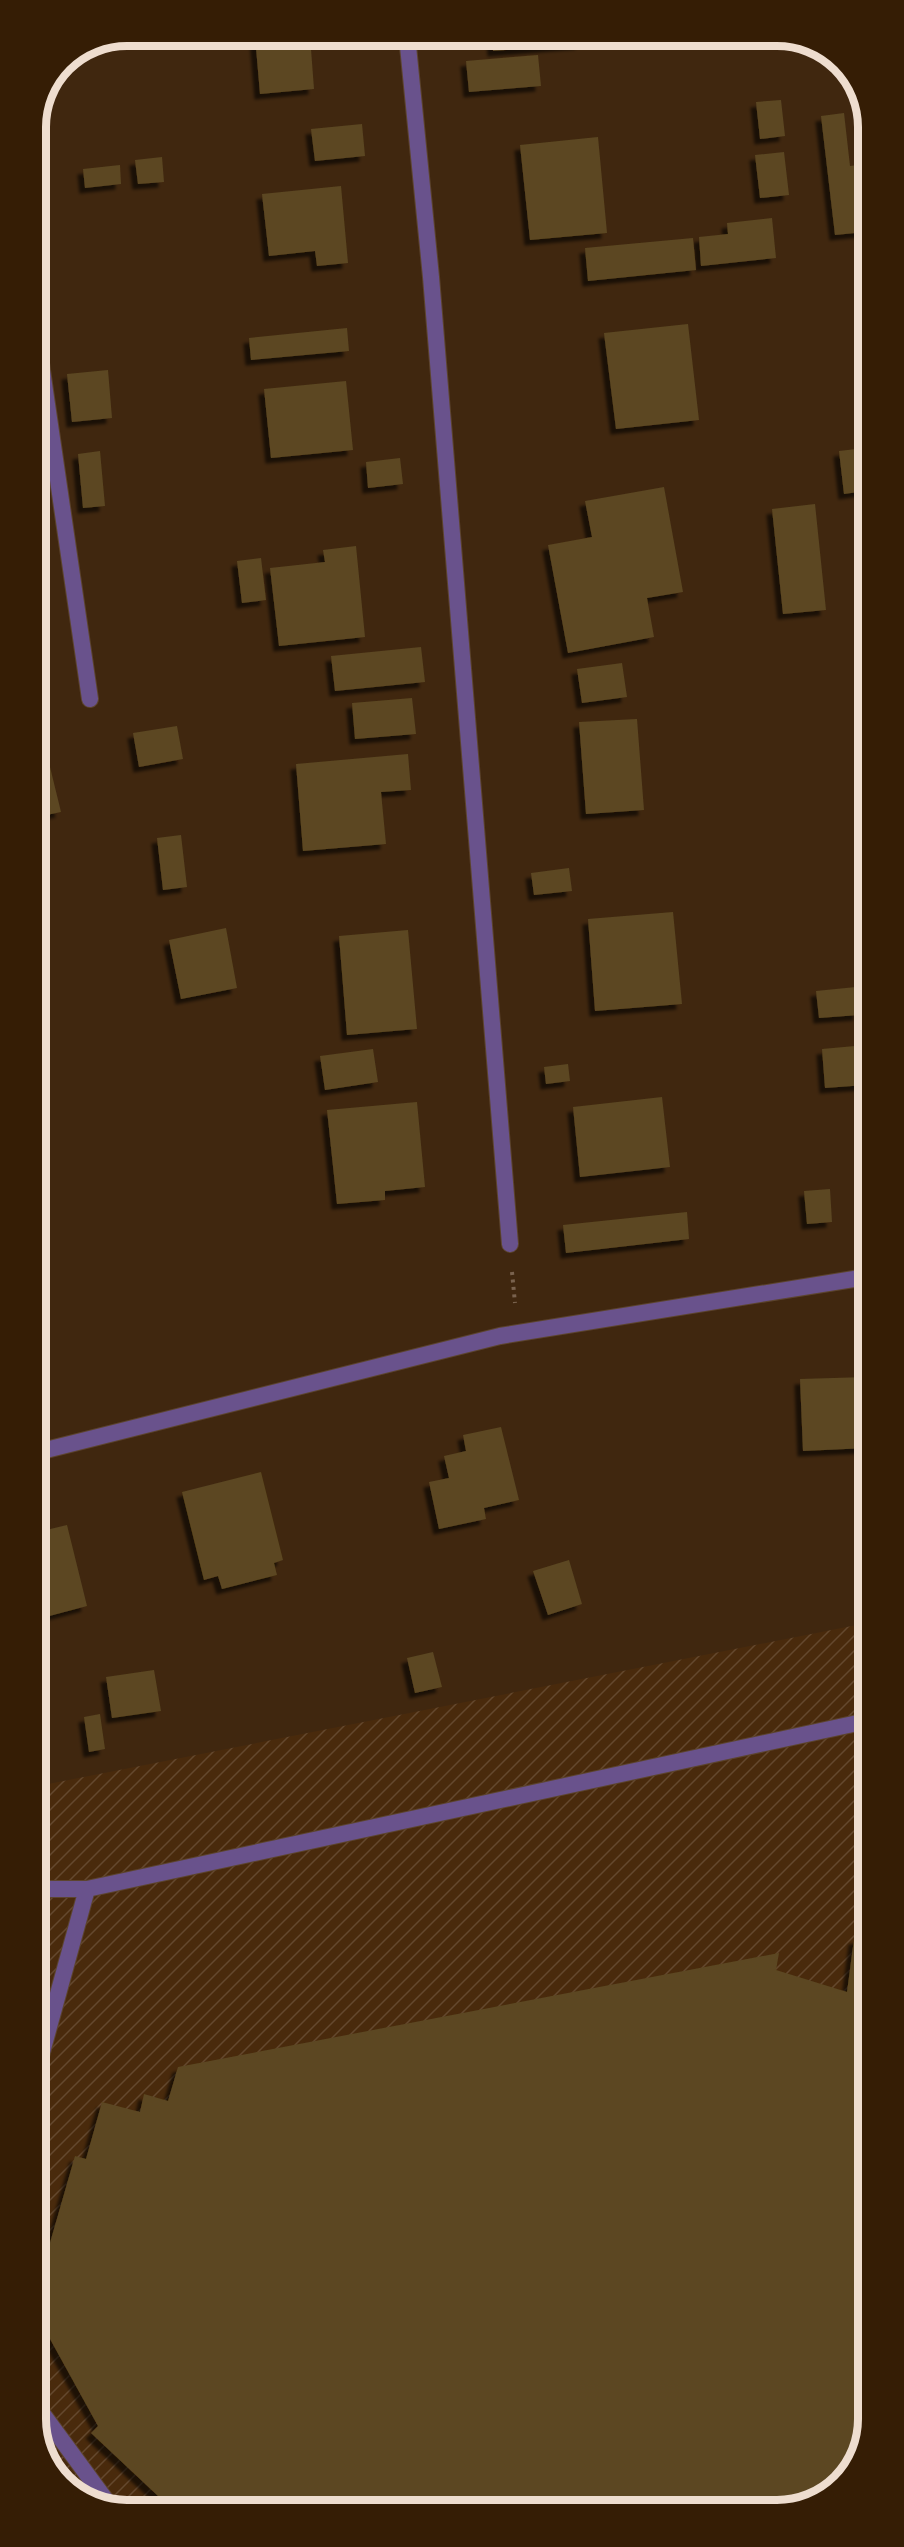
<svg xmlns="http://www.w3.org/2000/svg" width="904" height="2547" font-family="Manrope,sans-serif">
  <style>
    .industrial { fill: url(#industrial-furrows) }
    .building { fill: #5b4722; filter: url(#shadow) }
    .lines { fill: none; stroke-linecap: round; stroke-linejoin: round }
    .service-casing { stroke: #5c442e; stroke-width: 18 }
    .path { stroke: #79624e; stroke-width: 4; stroke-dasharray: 3 4.5; stroke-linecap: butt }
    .service { stroke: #69528c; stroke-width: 16 }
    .rim { fill: none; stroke: #eeddcf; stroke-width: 8 }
  </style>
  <defs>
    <pattern id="industrial-furrows" width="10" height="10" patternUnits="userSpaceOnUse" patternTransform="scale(1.5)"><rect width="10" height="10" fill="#492a0c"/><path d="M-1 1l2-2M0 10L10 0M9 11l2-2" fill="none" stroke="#64482e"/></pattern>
    <filter id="shadow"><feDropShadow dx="-5.5" dy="5.5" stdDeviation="1.5" flood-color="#0009"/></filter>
  </defs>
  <rect width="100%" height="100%" fill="#40270f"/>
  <!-- industrial -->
  <path class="industrial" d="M867,1623L868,2420L849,2475L800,2508L121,2511L72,2492L39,2443L38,1786Z"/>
  <!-- building -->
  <path class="building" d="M255,36H310L314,89L260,94Z
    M492,36H581V44L493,51Z
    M538,55L541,86L469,92L466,61Z
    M781,100L785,136L760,139L756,102Z
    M844,113L850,166L865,164V232L835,235L821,116Z
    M362,124L365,156L315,161L311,129Z
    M598,137L607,233L530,240L520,145Z
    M784,152L789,195L760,198L755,155Z
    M162,157L164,182L138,184L135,160Z
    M120,165L121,184L85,188L83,169Z
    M341,186L348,263L317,266L315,251L269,256L262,194Z
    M772,218L776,258L701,266L699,237L728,234L727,223Z
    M693,238L696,270L588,281L585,248Z
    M688,324L699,420L616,429L604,333Z
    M347,328L349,351L251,360L249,338Z
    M108,370L112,418L72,422L67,374Z
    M346,381L353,450L271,458L264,389Z
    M865,448V491L844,494L839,451Z
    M100,451L105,506L83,508L78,454Z
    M400,458L403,484L368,488L366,462Z
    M664,487L683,592L647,598L654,637L568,653L548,545L592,537L585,501Z
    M815,504L826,610L783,614L772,509Z
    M356,546L365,637L279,646L270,568L325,562L323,550Z
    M261,558L266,600L242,603L237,561Z
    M421,647L425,682L335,691L331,656Z
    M622,663L627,697L582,703L577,669Z
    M412,698L416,734L355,739L352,703Z
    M637,719L644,810L586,814L579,722Z
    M177,726L183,759L139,767L133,733Z
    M41,730L61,812L37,817V731Z
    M408,754L411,790L381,792L386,844L303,851L296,764Z
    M181,835L187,887L163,890L157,838Z
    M569,868L572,891L534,895L531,873Z
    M673,912L682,1004L595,1011L588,919Z
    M226,928L237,988L181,999L169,940Z
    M408,930L417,1029L347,1035L339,936Z
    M856,987L859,1015L819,1018L816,991Z
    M866,1045V1085L825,1088L822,1049Z
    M373,1049L378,1082L325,1090L320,1056Z
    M568,1064L570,1081L546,1084L544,1067Z
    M662,1097L670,1167L580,1177L573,1107Z
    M417,1102L425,1187L385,1191V1200L337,1204L327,1110Z
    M830,1189L832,1222L807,1224L804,1191Z
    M687,1212L689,1239L566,1253L563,1225Z
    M867,1377V1448L803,1451L800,1379Z
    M501,1427L519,1500L484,1508L486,1519L439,1529L429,1482L449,1478L444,1456L466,1451L463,1435Z
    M261,1472L283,1560L274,1563L277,1575L222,1589L218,1576L204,1580L182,1492Z
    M67,1525L87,1606L38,1619V1532Z
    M569,1560L582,1604L548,1615L533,1571Z
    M433,1652L442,1687L415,1693L407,1658Z
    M154,1670L161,1711L112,1718L106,1677Z
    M100,1714L105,1749L89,1752L84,1717Z
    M867,1937L868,2420L849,2475L800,2508L174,2511L91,2433L98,2426L39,2319V2281L75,2156L86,2159L102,2102L140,2112L144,2094L168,2101L178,2067L779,1953L776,1970L847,1992L854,1939Z"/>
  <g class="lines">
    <defs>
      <path id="service" d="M407,36L431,277L510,1244
        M36,329L90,699
        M38,1452L500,1336L866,1277
        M38,1889H87L867,1721
        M39,2063L87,1889
        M39,2409L111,2507"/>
    </defs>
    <!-- service casing -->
    <use href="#service" class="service-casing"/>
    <!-- path -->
    <path class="path" d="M512,1272L515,1303"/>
    <!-- service -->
    <use href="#service" class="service"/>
  </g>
  <!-- crop -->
  <path d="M0 0H904V2547H0ZM127 46H777A81 81 0 0 1 858 127V2419A81 81 0 0 1 777 2500H127A81 81 0 0 1 46 2419V127A81 81 0 0 1 127 46Z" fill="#351d05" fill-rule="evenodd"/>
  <path class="rim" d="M127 46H777A81 81 0 0 1 858 127V2419A81 81 0 0 1 777 2500H127A81 81 0 0 1 46 2419V127A81 81 0 0 1 127 46Z"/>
</svg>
